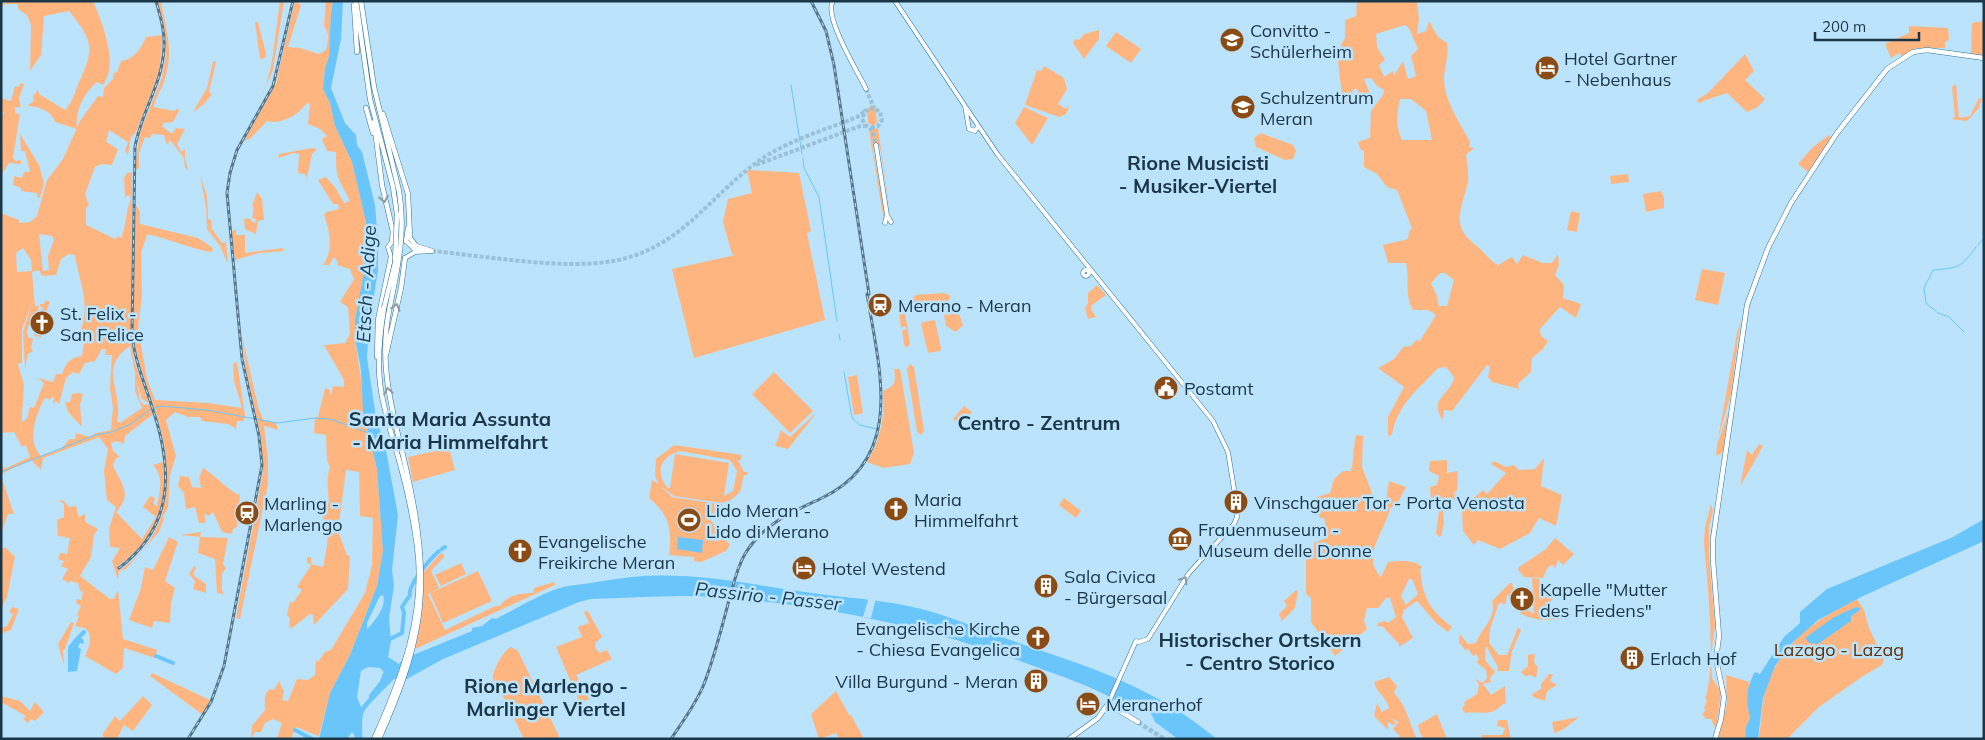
<svg xmlns="http://www.w3.org/2000/svg" width="1985" height="740" font-family="Mulish,sans-serif">
  <style>
    .green { fill: #ffb580; fill-rule: evenodd }
    .water { fill: #6ac6fa; fill-rule: evenodd }
    .pier { fill: #bbe3fc }
    .lines { fill: none; stroke-linecap: round; stroke-linejoin: round }
    .stream { stroke: #6ac6fa; stroke-width: 1 }
    .canal { stroke: #6ac6fa; stroke-width: 4 }
    .river { stroke: #6ac6fa; stroke-width: 6 }
    .secondary-tunnel { stroke: #9bc1d8; stroke-width: 4; stroke-dasharray: 4 2; stroke-linecap: butt }
    .primary-tunnel { stroke: #9bc1d8; stroke-width: 4.5; stroke-dasharray: 4.5 2; stroke-linecap: butt }
    .secondary-casing { stroke: #2f7499; stroke-width: 5 }
    .primary-casing { stroke: #2f7499; stroke-width: 5.5 }
    .trunk-casing { stroke: #2f7499; stroke-width: 5.5 }
    .secondary { stroke: #fff; stroke-width: 4 }
    .primary { stroke: #fff; stroke-width: 4.5 }
    .trunk { stroke: #fff; stroke-width: 4.5 }
    .rail-casing { stroke: #557689; stroke-width: 3 }
    .rail { stroke: #bbe3fc; stroke-width: 1; stroke-dasharray: 4; stroke-linecap: butt }
    .trunk-bridge-casing { stroke: #2f7499; stroke-width: 5.5; stroke-linecap: butt }
    .trunk-bridge { stroke: #fff; stroke-width: 4.5 }
    .oneway { stroke: #8d9ba3 }
    .labels { text-anchor: middle; dominant-baseline: central; stroke-width: 5; stroke-linejoin: round; paint-order: stroke }
    .poi-label { font-size: 18px; fill: #1b3747; stroke: #bbe3fc; text-anchor: start }
    .park-label { font-size: 18px; fill: #603004; stroke: #bbe3fc }
    .water-label { font-size: 19px; font-style: italic; fill: #184056; stroke: #bbe3fc }
    .quarter-label { font-size: 20px; font-weight: bold; fill: #1b3747; stroke: #bbe3fc }
  </style>
  <rect width="100%" height="100%" fill="#bbe3fc"/>
  <!-- green -->
  <path class="green" d="M1,1H93C103,25 119,63 103,85L97,82C83,94 75,111 77,129L55,122C52,111 38,106 27,106L34,101L33,96L38,90L39,94L65,110C75,99 74,93 80,80C96,46 91,39 69,11L44,16L41,55L30,71L31,25L27,15L19,10L17,4H4L2,7Z
    M157,1H161C166,31 174,48 165,79C162,90 156,95 154,107L174,111L178,108L179,111L173,122L164,123L162,126L172,134L176,128L185,129L177,144L181,152L185,149V158L188,170L185,168L184,158L170,140L167,145L164,135L152,134L150,138L145,137L139,153V168L135,170L140,132L161,80L166,55L164,28Z
    M280,1H284L273,70L259,101L267,82L272,61Z
    M295,1L301,5L288,47L300,48L319,54L326,50C328,41 330,34 324,26L326,1H333L331,14L329,56L325,69L323,89L330,103L335,126L352,162L366,222L364,272L355,339L369,433L377,469L383,551L377,586L350,655L330,693L319,736L296,727L291,739H277L282,723L273,719L265,723L261,732H255L251,739L252,726L265,710C265,702 263,694 270,689L274,690L279,681L284,691L282,700L288,701L297,679L308,680L315,675L316,660L318,662L325,652L331,650L365,593L372,565L373,518L360,516L359,472L346,470L338,531L347,555L350,556L348,589L314,625L313,615L310,614L292,628H289L290,618L287,615L290,601L293,603L302,590L297,587L311,565L307,562V557H311V564L323,567C325,555 329,543 327,531C325,520 320,512 320,501L329,503C328,490 326,478 330,467L327,460L326,435L314,433L315,417H318L325,388L329,389L331,395L333,386L344,387V380L324,345L345,343L350,334L348,307L340,302L354,279L350,269L337,265L338,262L334,257L329,265H323C334,249 330,232 324,215L326,212L339,209L338,204H333L318,180L326,177L335,187L344,203L350,201C338,176 336,181 336,152L327,151L322,139L327,136L320,129L308,124L310,104L307,103C298,115 282,125 267,121L251,138L244,141L276,83Z
    M1357,1H1417L1419,19L1417,34L1426,31L1429,21L1438,37L1447,43C1449,56 1445,65 1444,77C1444,102 1460,122 1470,142L1469,147L1474,148L1466,155C1467,164 1470,177 1467,186C1460,213 1451,227 1478,247C1485,253 1489,260 1498,265L1512,257L1517,264L1523,255L1543,263H1552L1558,254L1559,265L1555,275L1564,285L1563,298L1581,304L1576,318L1560,307L1540,329L1541,336L1548,341L1543,349L1532,358L1531,372L1518,384L1519,389L1492,382L1488,377L1490,367L1487,365L1452,411L1444,410L1443,420C1427,399 1452,394 1454,377L1446,367L1438,368C1419,389 1397,404 1392,435L1388,436V417L1404,387L1378,368L1394,359L1403,347L1411,346L1416,340L1420,341L1436,315L1428,310H1413C1404,294 1410,280 1406,263H1388L1383,245L1408,239L1409,231L1412,228L1397,190L1387,187L1377,174L1364,167V151L1360,149L1358,142L1370,138L1371,111L1383,95L1384,90L1377,86L1371,78L1364,79L1371,96L1362,98L1356,88L1352,91L1355,101L1343,105L1337,52L1345,38V20L1356,16ZM1405,25L1409,28L1418,49L1411,56L1416,76L1408,79L1403,61L1394,76L1393,71L1384,77L1379,65L1385,60L1377,47L1376,34ZM1400,99H1411L1426,111L1432,140H1402C1395,125 1397,114 1400,99ZM1440,273H1445L1454,280L1447,306H1439L1437,296L1431,283Z
    M1984,21V55L1971,54L1972,23Z
    M255,22H258L266,54L265,58L260,59Z
    M1909,26L1948,28L1949,39L1945,43V48H1916L1902,56L1899,53L1891,58L1885,44L1909,33Z
    M1099,30V39L1084,59L1073,43L1075,39L1079,40L1084,34Z
    M1116,32L1141,49L1131,63L1106,46Z
    M162,35L160,71L136,132L131,137L128,155L125,151L128,142L109,130L106,142L118,149L112,165L102,164L95,167L85,194L89,205L86,208V225L115,239L118,236L121,238C127,224 125,212 131,199L129,195L125,197L124,178L127,173L132,172L131,336L134,360L149,403L142,399L137,381L140,401L144,405L150,404L153,414L125,436L124,444L117,441L111,443L113,451L120,457L116,458L113,465C120,483 134,494 116,512L142,539L156,517L143,507L150,496L155,498L153,504L157,506C160,490 164,478 153,465L163,462C166,509 156,538 118,566L120,570C172,536 174,474 158,420C151,394 139,370 135,344C129,301 134,247 135,203L140,212V224L198,238L213,248L212,252C199,252 153,233 147,235L141,253L142,295L138,328L147,379L155,400L208,403L242,408L234,381L233,364L237,362L245,415L244,421H237L236,429L228,424L202,421L200,417H188L175,412L166,420L176,456L170,475L168,508L163,516L164,519L159,532L126,569L119,571L118,580L112,561L120,548L110,547L109,529L116,507L107,500L104,471L108,449L99,437L43,458L41,470L31,460L1,474V462L4,469L30,457L26,445L22,447L14,432L1,433V213L19,220V223L30,222L37,216L47,180L63,159L80,121L98,96L103,97L104,88L113,79L114,73L117,72L121,61C134,59 141,49 146,37ZM39,234L52,236L54,240L48,256L49,270L43,271ZM23,248L31,260L32,271L17,272L16,253ZM69,254L75,255C78,278 91,304 81,329L86,330L82,356C70,358 66,362 62,374H56L53,382L38,378L44,383L34,408L30,407L27,418L22,422V433L21,432L24,385L18,364L22,363V329L32,303L23,332L25,369L28,354L33,351L31,348L33,339L28,337L27,332L31,318L37,314L39,306H35L32,272L39,270L42,276L56,275L61,259ZM130,346L135,373V391L142,408L120,423L117,421C124,393 97,368 130,346ZM102,349H106L105,355H112L110,388L113,408L111,430L96,433L90,437L76,433L75,439H70L61,449L41,456C26,439 36,416 44,399L48,398L49,400L54,396L53,404L56,401L59,404L66,378L73,372L79,374L85,363L95,361Z
    M1745,54L1754,71L1745,80L1765,99L1758,107L1747,112L1727,93L1703,101L1700,103L1697,102L1698,99L1708,93Z
    M213,61L216,62L209,92L212,94L204,104L193,112L207,88Z
    M1044,66L1064,78L1067,89L1058,104L1066,109L1070,105L1066,114L1059,117L1025,105L1037,70L1041,71Z
    M20,83L24,84L19,98L21,107H15V113L20,114L13,157L15,161L21,160V164L9,163L1,175V118L4,113L1,111V98L11,101L15,86L19,87Z
    M1956,84L1959,118L1970,116L1979,98H1982L1979,108L1967,121L1951,119L1955,117L1952,87Z
    M871,105L875,107L877,122L873,126L868,123L867,110Z
    M1024,107L1048,118L1032,145L1015,123Z
    M878,128L891,218L880,147L877,144L873,149L884,209V222L869,130Z
    M1261,133L1293,145L1296,151L1293,159L1285,160L1256,147L1254,138Z
    M20,134L39,165L44,183L40,198L37,197V193L21,191V188L13,185L14,176L22,178L24,172H30L25,151H21Z
    M1829,135L1831,137L1808,172L1798,164L1813,147Z
    M312,148L317,149L312,154L307,178L305,174L298,173L299,154L294,153L278,158L279,154Z
    M747,170L799,173L811,231L807,233L825,320L694,358L672,269L735,255L732,254L723,222L728,199L752,193Z
    M1628,174L1629,182L1611,184L1610,176Z
    M200,175L207,196L208,219L211,220L212,229L222,243L226,242L228,264L220,246L207,229L206,206Z
    M1661,191L1664,198V208L1646,212L1643,194Z
    M257,192L262,199L264,220L258,221L256,234L245,229L244,219H251V221L255,223L256,219L252,218L254,208L252,206Z
    M1571,211L1580,213L1577,232L1567,230Z
    M236,230V235H245V253L283,248L284,251L259,253L235,260L231,231Z
    M1702,269L1725,273L1718,305L1695,300Z
    M1097,285L1106,295L1092,305L1091,309L1096,317L1088,319L1085,308L1088,304V293Z
    M944,293L951,296L947,302L915,307L910,303V300L916,295Z
    M45,301H50L46,312L51,317L50,326L41,337L34,336L37,330L42,331L47,325L45,322H36L34,319L43,308L40,306V304H44Z
    M952,310L958,312L963,325L956,332L946,326L944,315L952,314Z
    M902,311L905,312L910,344L907,348L904,345L902,330H906L905,326L901,328L899,314Z
    M1741,318L1731,394L1718,439L1737,333Z
    M935,320L941,348L940,351L928,353L921,324L923,322Z
    M242,336L259,410L264,421L276,423L278,430L264,426L268,460V484L240,619L236,618L263,472L261,437L246,369Z
    M910,364L914,367L924,431L921,435L917,432L907,369Z
    M894,369H900L914,453L910,464L883,468L867,462C881,439 885,417 883,391C896,385 896,382 894,369Z
    M774,372L813,411L790,433L752,394Z
    M857,375L863,413L854,415L848,377Z
    M79,393L83,394L80,405L82,427L68,412L65,402H70L72,394Z
    M964,406L972,412L960,425L953,419Z
    M817,412L788,449L775,446L781,430L790,437Z
    M1728,413L1723,452L1716,456L1717,445Z
    M1356,435L1363,436L1362,467L1371,490L1373,508H1385L1389,481L1406,487L1396,506L1390,508C1386,531 1360,555 1381,577L1388,562C1399,561 1413,559 1422,567L1420,569C1423,598 1429,609 1452,627L1448,632L1436,623L1417,601L1404,610L1402,617L1413,638L1399,647V644L1383,627L1377,626L1378,623L1385,621L1388,623L1396,617L1390,598H1386L1378,608H1367L1364,621L1367,629L1335,656L1311,622V598L1306,594V555L1314,550V543L1328,537L1324,518H1320L1314,498L1330,493L1334,479L1343,471H1351C1354,459 1353,448 1356,435ZM1409,579H1412L1418,594L1406,605L1401,596Z
    M1759,444L1763,446L1740,487L1747,450L1752,455Z
    M674,445L742,455L741,460H738L744,472H747L748,475H744L740,492L731,500L721,503L674,496L660,486L672,497L724,505L708,517L730,545L726,551L701,562L694,561V557L669,555C672,530 670,515 649,498L652,480L659,484L655,476L656,459ZM680,451L730,460L737,471L733,491L724,496L729,463L675,454L670,488H668C654,472 661,456 680,451Z
    M449,448L455,470L413,482L408,457Z
    M1544,458L1541,486L1562,495L1556,526L1539,518L1530,533L1500,549L1478,540L1474,545L1463,531L1462,508L1483,490L1487,494L1506,473L1491,464L1494,461L1506,467L1514,465L1519,470L1535,469Z
    M1447,460V473L1458,471L1457,491L1453,493L1459,497L1448,503L1442,501L1444,523L1441,536L1439,537L1436,533L1439,511C1432,506 1430,495 1430,487L1437,485L1439,476L1429,471L1430,461Z
    M203,468C215,475 231,493 240,495L237,527L233,529L232,534L222,532L213,512L209,516L204,514L206,523H199L195,507L186,509L184,493L178,486L180,476L189,477L192,487L201,488L199,478Z
    M1,476L14,514H8L1,533Z
    M1064,498L1081,511L1076,518L1059,505Z
    M58,500L64,501L69,507L76,506L79,517L85,514V522L98,529L94,535L91,557L80,576L110,599H114L118,590L123,639L157,650L155,658L124,648L123,668L116,674L85,656C88,650 95,633 84,628C81,627 78,627 75,626L79,616L77,615L81,606L76,603L77,599L81,600L83,592L80,590L78,583L70,581L69,583L62,579L68,569L61,566L64,561L58,559L60,553L67,554L70,538L58,536L57,520L64,517V504Z
    M1711,504L1713,511L1709,527V558L1715,625L1711,656L1712,678L1721,692L1716,730L1711,719H1706L1702,714L1706,710L1704,709L1707,700L1705,699C1717,666 1707,579 1704,542L1705,527Z
    M201,532L200,537L228,538L223,564L226,569L222,573V590L224,594L217,593L215,559L198,553L200,537L180,535Z
    M169,537L178,542L165,581L175,588L171,603L170,623L154,621L152,628L129,620L141,588L145,567L153,570Z
    M1555,538L1574,554L1563,565L1558,560L1555,569L1553,565L1548,567L1543,578L1524,577L1518,570L1519,567L1546,549Z
    M1,548H6L15,557L7,597L1,609Z
    M441,553L445,556L431,571L439,588L428,594L445,630L495,606H500C507,595 521,593 533,593L534,588L554,582L555,585L415,649L422,615L424,572Z
    M461,563L466,574L441,586L435,575Z
    M194,566L196,567L193,575L206,584V593L193,589L195,581L189,574Z
    M478,571L492,601L443,623L430,593Z
    M1532,578L1539,579L1542,590L1550,591L1552,583L1558,593L1539,615L1573,614C1559,623 1532,621 1520,613L1523,609L1521,606L1523,598H1517L1515,604L1507,594L1506,604L1499,603L1490,629L1489,643L1499,655H1507L1518,627L1521,630L1512,651L1509,671H1497L1498,667L1486,646L1485,660L1495,672L1490,678L1491,682L1483,684L1491,695L1505,686L1506,704H1503C1492,717 1480,711 1465,713L1462,709L1465,704L1464,702L1477,694L1479,685L1476,679L1483,683L1487,678L1486,670L1476,662L1479,659L1476,654L1473,656L1468,649L1465,650L1459,642L1460,634L1468,644L1476,643C1481,629 1497,618 1492,601L1510,583H1512L1514,590L1521,591L1529,600L1525,604H1527L1530,610H1527L1534,614Z
    M1296,590L1298,592L1295,608L1282,621L1279,614L1287,606L1284,601Z
    M1857,599L1864,610L1869,628L1884,659L1882,665L1863,676L1819,707L1787,739H1758C1762,725 1761,710 1764,696C1775,648 1815,619 1857,599Z
    M12,607L19,609L11,630L2,633L1,639V628L7,626L13,614L9,612Z
    M588,611L602,637L596,642L595,647L599,653L607,650L612,659L576,675L589,699L580,703L556,647L582,637L578,627L589,623L584,612Z
    M71,622L74,623L65,649L63,650L64,666L58,644Z
    M511,647L518,651L559,736L558,739H524L500,690L498,691C496,687 493,683 493,679C492,670 504,650 511,647Z
    M1533,654L1535,655L1534,663L1538,667L1536,678L1530,675L1525,676L1521,672L1528,666V655Z
    M152,673L210,700L203,715L150,676Z
    M1549,674H1553L1550,681L1557,685L1547,691L1545,701L1533,697L1532,694L1541,689V684Z
    M1726,675L1749,682L1748,708L1750,718L1746,727L1745,739H1718L1727,704Z
    M1389,677L1397,686L1394,693C1406,705 1409,722 1417,739H1398L1400,736L1393,729L1398,722L1392,718L1396,724L1393,725L1388,722V730L1374,716L1377,703L1382,712L1389,708C1386,697 1377,693 1374,682Z
    M836,691L849,715H851L864,739H839L836,733L819,739L811,714Z
    M1,696L20,701L30,711L35,702L44,712L35,721L31,719L28,723L23,719L26,716L1,702Z
    M143,696L152,705L133,731L124,725L117,739H106L102,735L115,716L120,721Z
    M1437,714L1447,739H1424L1420,733L1418,725Z
    M1579,717L1564,729L1554,733L1552,722Z
    M1498,720H1507L1511,739H1481L1482,735H1502L1505,728L1497,726Z"/>
  <!-- water -->
  <path class="water" d="M333,1H343L341,39L331,88L345,123L356,135L357,145L362,152L375,205L378,241V270L369,327L367,358L376,417L386,450L398,515L392,570L394,586L389,618L391,641L388,657L399,664L403,659L472,631V628L482,626L492,618L496,619C514,610 548,589 568,586C589,584 611,579 632,577C694,571 758,586 819,594C858,599 898,601 936,613C967,623 998,636 1030,647C1102,671 1157,690 1217,739H1178L1155,722C1150,703 1126,706 1112,698C1089,686 1064,677 1039,668C935,628 827,605 715,597C674,594 632,598 591,599L579,602L443,659L407,679H394C387,687 364,707 363,715C361,723 363,731 362,739H354L355,736L352,732L347,739H319L330,693L350,655L377,586L383,551L377,469L363,411L361,370L355,339V320L364,272L366,222L352,162L335,126L330,103L323,89L325,69L329,56L331,14ZM383,595C387,606 375,621 367,629V623L380,596ZM368,667L380,668L385,673V680L361,707L357,697L361,671Z
    M1984,519V541L1863,596L1818,620L1790,645L1775,666L1763,698L1758,739H1745L1746,727L1750,718C1746,701 1746,687 1755,672L1760,674L1784,637L1800,623V612L1827,589L1953,537Z
    M678,537L703,540L702,553L677,549Z
    M1856,607L1860,608L1859,611L1851,616V621L1818,644L1809,643L1805,638L1834,617Z
    M76,637L83,639L84,644L80,643L78,647L81,649L77,671L68,672V647Z"/>
  <!-- pier -->
  <path class="pier" d="M869,597L876,598L871,618L863,617Z"/>
  <g class="lines">
    <!-- stream -->
    <path class="stream" d="M791,85L802,154
      M803,158L804,168L819,197L837,321
      M1978,245L1984,238
      M1964,332L1949,317L1938,313L1926,303L1924,288L1933,270C1958,268 1961,268 1976,247
      M839,334L840,340
      M844,372L852,418L860,425L876,429
      M1,472L95,435L112,432L131,424L149,410L161,406L207,410L277,423L315,418L330,419L369,433"/>
    <!-- canal -->
    <path class="canal" d="M442,549L445,547
      M78,638L84,632
      M388,640L402,633L404,613L402,607L410,595C407,586 430,559 439,551
      M156,656L173,663
      M295,730L312,739"/>
    <!-- river -->
    <path class="river" d="M372,696L383,682L387,671"/>
    <!-- secondary-tunnel -->
    <path class="secondary-tunnel" d="M866,89L874,108
      M871,128L878,126L882,120L880,112L874,108L865,111L862,119L865,125L872,130L876,145
      M756,165L860,126H866
      M432,251C486,256 561,270 613,261C681,249 709,196 760,160C789,140 825,130 857,117L864,112"/>
    <!-- primary-tunnel -->
    <path class="primary-tunnel" d="M1138,722L1164,739"/>
    <defs>
      <path id="secondary" d="M833,1C823,16 858,72 866,89
        M895,1L965,106L969,129L975,131L978,126
        M965,106L998,155L1213,421L1228,452L1236,501
        M876,145L887,215L891,222
        M885,223L887,215
        M406,241L414,249L425,250
        M391,257L388,247L394,239
        M405,258L415,252L432,251
        M1083 273a3 3 0 1 1 6 0a3 3 0 1 1-6 0Z
        M1139,642L1148,639L1189,573L1234,524L1237,517L1236,504
        M1108,704L1136,641L1139,642"/>
      <path id="primary" d="M1069,739L1098,718L1108,704L1138,722
        M1715,739L1721,719L1724,697L1716,659L1719,636L1713,560V539L1747,305L1768,248L1791,203L1837,133L1887,69L1913,52L1927,50L1984,58"/>
      <path id="trunk" d="M356,1L370,99L393,187L397,214
        M361,1L374,87L399,191
        M354,5L357,52
        M366,108L373,133
        M383,114L408,194L410,238L416,246L432,251
        M374,122L382,185L393,232L392,241
        M406,241L408,228
        M386,355L401,288L405,258
        M377,357L378,320L391,257
        M374,739C402,677 426,615 417,546C413,517 407,488 399,460C392,435 383,410 380,383C377,358 380,333 384,308
        M379,739C420,647 432,593 411,492C399,428 375,373 390,306"/>
    </defs>
    <!-- secondary casing -->
    <use href="#secondary" class="secondary-casing"/>
    <!-- primary casing -->
    <use href="#primary" class="primary-casing"/>
    <!-- trunk casing -->
    <use href="#trunk" class="trunk-casing"/>
    <!-- secondary -->
    <use href="#secondary" class="secondary"/>
    <!-- primary -->
    <use href="#primary" class="primary"/>
    <!-- trunk -->
    <use href="#trunk" class="trunk"/>
    <defs>
      <path id="rail" d="M811,1L826,31L834,65L869,294
        M119,568C174,527 173,470 153,410C145,384 134,360 132,333L135,147C141,112 163,83 164,47C165,31 160,16 156,1
        M188,739L211,702L224,666L262,465L259,436L242,359L227,193L230,173L237,150L273,86L293,1
        M671,739C683,721 696,704 704,684C714,658 721,631 728,604C733,587 736,569 745,554C763,524 790,513 820,499C907,459 879,369 867,294"/>
    </defs>
    <!-- rail casing -->
    <use href="#rail" class="rail-casing"/>
    <!-- rail -->
    <use href="#rail" class="rail"/>
    <defs>
      <path id="trunk-bridge" d="M390,306C398,267 406,231 399,191
        M384,308L395,263L397,214"/>
    </defs>
    <!-- trunk-bridge casing -->
    <use href="#trunk-bridge" class="trunk-bridge-casing"/>
    <!-- trunk-bridge -->
    <use href="#trunk-bridge" class="trunk-bridge"/>
  </g>
  <!-- one-way arrows -->
  <defs><path id="oneway-chevron" d="M-2-3.5L2.5 0L-2 3.5" fill="none" stroke-width="1.6" stroke-linecap="round" stroke-linejoin="round" transform="scale(1.25)"/></defs>
  <g class="oneway">
    <use href="#oneway-chevron" transform="translate(384 199) rotate(79)"/>
    <use href="#oneway-chevron" transform="translate(396 307) rotate(-74)"/>
    <use href="#oneway-chevron" transform="translate(388 391) rotate(-99)"/>
    <use href="#oneway-chevron" transform="translate(1184 580) rotate(-58)"/>
  </g>
  <!-- icons -->
  <defs>
    <symbol id="school-disc" viewBox="-11 -11 22 22"><circle r="9.5" fill="#8b4b14" stroke="#bbe3fc"/><path d="M0-5L7-2L0 1L-7-2ZM-4 1L0 2.5L4 1V4Q0 6-4 4Z" fill="#fff"/></symbol>
    <symbol id="hotel-disc" viewBox="-11 -11 22 22"><circle r="9.5" fill="#8b4b14" stroke="#bbe3fc"/><path d="M-6-4.5h1.5V1H6V5H4.5V3h-9V5H-6ZM-4 0a1.8 1.8 0 1 1 3.6 0ZM.5 0V-2.5h3Q6-2.5 6 0Z" fill="#fff"/></symbol>
    <symbol id="station-disc" viewBox="-11 -11 22 22"><circle r="9.5" fill="#8b4b14" stroke="#bbe3fc"/><path d="M-3-6H3Q5-6 5-4V2Q5 4 3 4L4.5 6H3L1.5 4h-3L-3 6H-4.5L-3 4Q-5 4-5 2V-4Q-5-6-3-6ZM-3.5-4v3h7v-3ZM-3.5 1v1.5H-2V1ZM2 1v1.5H3.5V1Z" fill="#fff"/></symbol>
    <symbol id="church-disc" viewBox="-11 -11 22 22"><circle r="9.5" fill="#8b4b14" stroke="#bbe3fc"/><path d="M-1.2-6h2.4v3.5h3.3v2.4h-3.3V6h-2.4V-.1h-3.3v-2.4h3.3Z" fill="#fff"/></symbol>
    <symbol id="civic-disc" viewBox="-11 -11 22 22"><circle r="9.5" fill="#8b4b14" stroke="#bbe3fc"/><path d="M-.6-6.5H3V-4.5H.6V-3L4-1V1h2V6H-6V1h2V-1L-.6-3ZM-1.2 2.5V6h2.4V2.5Z" fill="#fff"/></symbol>
    <symbol id="building-disc" viewBox="-11 -11 22 22"><circle r="9.5" fill="#8b4b14" stroke="#bbe3fc"/><path d="M-4-6H4V6H1V3H-1V6H-4ZM-2.5-4.3h1.7v1.8h-1.7ZM.8-4.3h1.7v1.8H.8ZM-2.5-1h1.7V.8h-1.7ZM.8-1h1.7V.8H.8Z" fill="#fff"/></symbol>
    <symbol id="stadium-disc" viewBox="-11 -11 22 22"><circle r="9.5" fill="#8b4b14" stroke="#bbe3fc"/><path d="M0-5a6.5 5 0 1 0 0 10a6.5 5 0 1 0 0-10ZM-3.5-1.8h7v3.6h-7Z" fill="#fff"/></symbol>
    <symbol id="museum-disc" viewBox="-11 -11 22 22"><circle r="9.5" fill="#8b4b14" stroke="#bbe3fc"/><path d="M0-6L6-3V-2H-6V-3ZM-5-1h2V3h-2ZM-1-1h2V3h-2ZM3-1h2V3H3ZM-6 4H6V6H-6Z" fill="#fff"/></symbol>
  </defs>
  <g fill-rule="evenodd">
    <use href="#school-disc" x="1218" y="26" width="28" height="28"/>
    <use href="#hotel-disc" x="1533" y="54" width="28" height="28"/>
    <use href="#school-disc" x="1229" y="93" width="28" height="28"/>
    <use href="#station-disc" x="866" y="291" width="28" height="28"/>
    <use href="#church-disc" x="28" y="309" width="28" height="28"/>
    <use href="#civic-disc" x="1152" y="374" width="28" height="28"/>
    <use href="#building-disc" x="1222" y="488" width="28" height="28"/>
    <use href="#church-disc" x="882" y="495" width="28" height="28"/>
    <use href="#station-disc" x="233" y="499" width="28" height="28"/>
    <use href="#stadium-disc" x="675" y="506" width="28" height="28"/>
    <use href="#museum-disc" x="1166" y="525" width="28" height="28"/>
    <use href="#church-disc" x="506" y="537" width="28" height="28"/>
    <use href="#hotel-disc" x="790" y="554" width="28" height="28"/>
    <use href="#building-disc" x="1032" y="572" width="28" height="28"/>
    <use href="#church-disc" x="1508" y="585" width="28" height="28"/>
    <use href="#church-disc" x="1024" y="624" width="28" height="28"/>
    <use href="#building-disc" x="1618" y="644" width="28" height="28"/>
    <use href="#building-disc" x="1022" y="667" width="28" height="28"/>
    <use href="#hotel-disc" x="1074" y="690" width="28" height="28"/>
  </g>
  <g class="labels">
    <!-- poi labels -->
    <g class="poi-label">
      <text x="1250" y="30">Convitto -<tspan x="1250" dy="21">Schülerheim</tspan></text>
      <text x="1564" y="58">Hotel Gartner<tspan x="1564" dy="21">- Nebenhaus</tspan></text>
      <text x="1260" y="97">Schulzentrum<tspan x="1260" dy="21">Meran</tspan></text>
      <text x="898" y="305">Merano - Meran</text>
      <text x="60" y="313">St. Felix -<tspan x="60" dy="21">San Felice</tspan></text>
      <text x="1184" y="388">Postamt</text>
      <text x="914" y="499">Maria<tspan x="914" dy="21">Himmelfahrt</tspan></text>
      <text x="1254" y="502">Vinschgauer Tor - Porta Venosta</text>
      <text x="264" y="503">Marling -<tspan x="264" dy="21">Marlengo</tspan></text>
      <text x="706" y="510">Lido Meran -<tspan x="706" dy="21">Lido di Merano</tspan></text>
      <text x="1198" y="529">Frauenmuseum -<tspan x="1198" dy="21">Museum delle Donne</tspan></text>
      <text x="538" y="541">Evangelische<tspan x="538" dy="21">Freikirche Meran</tspan></text>
      <text x="822" y="568">Hotel Westend</text>
      <text x="1064" y="576">Sala Civica<tspan x="1064" dy="21">- Bürgersaal</tspan></text>
      <text x="1540" y="589">Kapelle "Mutter<tspan x="1540" dy="21">des Friedens"</tspan></text>
      <text x="1020" y="628" text-anchor="end">Evangelische Kirche<tspan x="1020" dy="21">- Chiesa Evangelica</tspan></text>
      <text x="1650" y="658">Erlach Hof</text>
      <text x="1018" y="681" text-anchor="end">Villa Burgund - Meran</text>
      <text x="1106" y="704">Meranerhof</text>
    </g>
    <!-- park labels -->
    <g class="park-label">
      <text x="1839" y="649">Lazago - Lazag</text>
    </g>
    <!-- water labels -->
    <g class="water-label">
      <text transform="translate(366 284) rotate(-87)">Etsch - Adige</text>
      <text transform="translate(768 596) rotate(6)">Passirio - Passer</text>
    </g>
    <!-- quarter labels -->
    <g class="quarter-label">
      <text x="1198" y="162">Rione Musicisti<tspan x="1198" dy="23">- Musiker-Viertel</tspan></text>
      <text x="450" y="418">Santa Maria Assunta<tspan x="450" dy="23">- Maria Himmelfahrt</tspan></text>
      <text x="1039" y="422">Centro - Zentrum</text>
      <text x="1260" y="639">Historischer Ortskern<tspan x="1260" dy="23">- Centro Storico</tspan></text>
      <text x="546" y="685">Rione Marlengo -<tspan x="546" dy="23">Marlinger Viertel</tspan></text>
    </g>
  </g>
  <!-- border -->
  <rect width="1985" height="740" fill="none" stroke="#1b3747" stroke-width="5"/>
  <!-- scale -->
  <path d="M1815 32v8h104v-8" fill="none" stroke="#1b3747" stroke-width="2.5"/>
  <text x="1822" y="32" font-size="15" fill="#1b3747" stroke="#bbe3fc" stroke-width="4" paint-order="stroke">200 m</text>
</svg>
